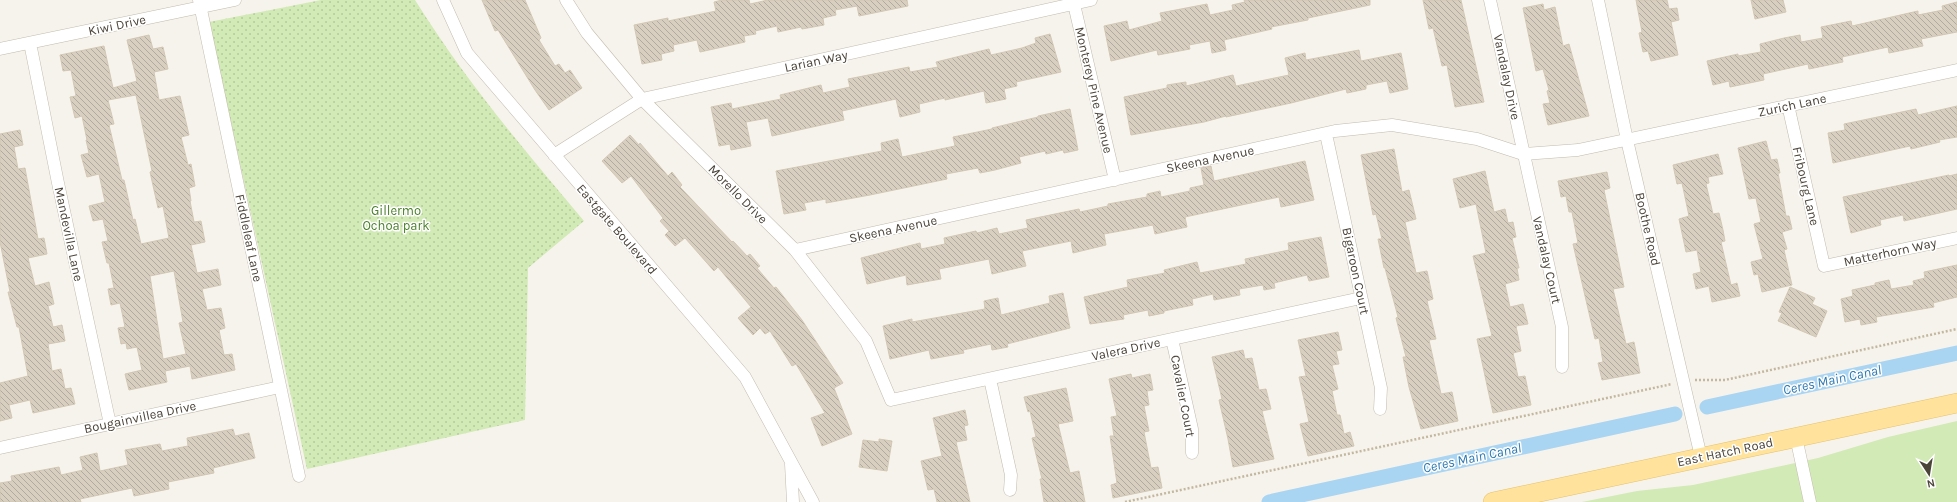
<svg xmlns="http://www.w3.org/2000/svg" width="1957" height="502" font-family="Karla,sans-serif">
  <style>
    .grass { fill: #d2eab5 }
    .park { fill: url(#park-dots) }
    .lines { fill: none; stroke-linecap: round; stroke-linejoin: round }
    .canal { stroke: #a9d4f2; stroke-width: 15 }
    .building { fill: url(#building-back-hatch); stroke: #d3c7b4; fill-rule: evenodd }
    .street-casing { stroke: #c2bbae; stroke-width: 13 }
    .primary-casing { stroke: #e6c16a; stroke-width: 20 }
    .path { stroke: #c4b79f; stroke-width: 2.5; stroke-dasharray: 2 2; stroke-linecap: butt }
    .street { stroke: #fff; stroke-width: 12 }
    .primary { stroke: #ffe39c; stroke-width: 19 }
    .labels { text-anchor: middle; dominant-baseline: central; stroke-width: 3; stroke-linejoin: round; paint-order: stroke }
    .street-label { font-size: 13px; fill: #4b4439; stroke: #fff }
    .park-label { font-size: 13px; fill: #4a7f2a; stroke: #fff }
    .water-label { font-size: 14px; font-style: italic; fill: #2e7ab2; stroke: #fff }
  </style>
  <defs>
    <pattern id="park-dots" width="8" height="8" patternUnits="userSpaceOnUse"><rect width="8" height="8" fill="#d2eab5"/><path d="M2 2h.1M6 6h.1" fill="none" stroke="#b6ca9c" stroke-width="1.8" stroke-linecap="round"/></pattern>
    <pattern id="building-back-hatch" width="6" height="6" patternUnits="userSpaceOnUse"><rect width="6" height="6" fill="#d8cfc1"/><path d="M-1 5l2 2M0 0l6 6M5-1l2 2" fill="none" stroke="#b1aa9e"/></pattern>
  </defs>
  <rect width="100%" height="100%" fill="#f6f3ec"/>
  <!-- grass -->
  <path class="grass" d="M1957,421V502H1582L1637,491L1693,485L1818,458L1888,437Z"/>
  <!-- park -->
  <path class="park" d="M321,0H415C465,80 524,150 584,221L528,268L525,420L307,469L209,22Z"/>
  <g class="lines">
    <!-- canal -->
    <path class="canal" d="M1707,407L1957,353
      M1269,502L1675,414"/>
  </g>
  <!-- building -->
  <path class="building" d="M482,0H525L541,38L539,40L555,66L559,64L565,73L570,70L582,88L549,110L535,90L498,30L495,31Z
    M722,0H749L750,4L768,0H907L908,6L859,16L857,6L835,10L836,15L823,18L824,25L802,29L801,27L778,32L777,26L755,31L756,34L744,36L745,42L700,52L697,40L673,45L674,51L661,54L662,60L642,64L634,25L668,18V21L716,11L714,2Z
    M1244,0H1370V5L1308,18V20L1271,27L1272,29L1224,40L1226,50L1212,53L1210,41L1189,45L1190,49L1158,55L1157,50L1111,61L1104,26L1127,21L1129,30L1162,21L1160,13L1207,4L1210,15L1233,10L1232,5L1245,2Z
    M1423,0H1461L1484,102L1455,107L1447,65L1442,66L1433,28L1429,29Z
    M1636,0H1667L1669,9L1677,8L1679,20L1671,22L1678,55L1651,61L1648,51L1643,52L1639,33L1642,32Z
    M1751,0H1783L1786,12L1755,19Z
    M1957,2V32L1921,39L1923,46L1889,53L1888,47L1842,57L1843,62L1809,69L1808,64L1763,74L1764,80L1730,87L1729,81L1713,85L1707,61L1738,54V56L1761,52L1760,44L1784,38L1800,35L1801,42L1823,38L1821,27L1851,21L1852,26L1918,11V15L1943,10L1942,6Z
    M1543,4L1544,10L1555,7L1563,46L1569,44L1589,116L1548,125L1543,104L1550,103L1547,91L1549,90L1543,69L1536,71L1523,8Z
    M1050,34L1061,72L1016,82L1017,86L1004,89L1006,99L986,103L984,91L945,100V98L919,104L920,112L900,117L896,99L842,111L844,120L772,136L768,118L746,122L751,146L731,150L730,144L719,146L711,107L731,103L732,109L761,103L781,99L780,95L821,85L823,93L850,87L848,79L909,67L910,72L938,67L936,62L989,49L991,55L1022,48L1036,43L1035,38Z
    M149,35L153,49L163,47L168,69L154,72L159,100L180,96L189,135L181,137L188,165L191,164L195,186L189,188L191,201H190L194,222L201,221L205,242L191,245L197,273L218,269L221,285L202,289L207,310L221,308L225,328L219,330L224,355L232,354L235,370L192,379L190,366L165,371L167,382L129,390L125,374L142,370L137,347L127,349L126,343L121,344L118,328L125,327L120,303L111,305L108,289L114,288L109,263H107L102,242L108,241L103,219L93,221L89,206L105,202L99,174L87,177L81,155L89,153L86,140H87L82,116L75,118L70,97L76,96L71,70L63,71L60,55L104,46L113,88L137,81L127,40ZM136,95L152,171L150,172L158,208L163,206L169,238L141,244L135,219L133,220L124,180H122L109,125L114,124L108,100ZM174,271L183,322L179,323L186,354L163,359L150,276Z
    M1359,50L1361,61L1401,53L1408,89L1390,93L1387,81L1366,85V89L1347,93L1346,89L1291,103L1226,117V116L1204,122L1131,135L1124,97L1167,88V85L1186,82V86L1233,75L1236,86L1289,75L1285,58L1305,53L1306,60Z
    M1957,106V137L1939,140L1940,142L1911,149L1910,146L1833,163L1828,133L1845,130L1844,124L1916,109L1918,115Z
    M1070,109L1078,150L1064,153L1063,150L1046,154L1045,151L1019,157L1021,163L995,170L980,173L978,168L946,174L947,179L870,195L826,203V199L804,203L806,210L784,214L776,171L882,151L881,143L898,139L902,157L955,146L953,137L992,129V128L1038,117V116Z
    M20,130L23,145L14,147L18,169L25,168L38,239L44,238L47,254L28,258L35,286L49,282L54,304L48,306L53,327L62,325L65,341L48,344L52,371L61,369L65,389L71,388L75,404L33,413L30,400L9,405L12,418L0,421V383L28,376L19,327H17L8,292H10L0,242V134Z
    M630,135L639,145L640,143L668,176L672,172L682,185L680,187L732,242L733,241L747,256L750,254L760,266L757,268L774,288L776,287L802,320L843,383L834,388L852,434L822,446L811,418L825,413L796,364L792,366L770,331L765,334L760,328L753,335L738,318L751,307L718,267L714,271L685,238L675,246L665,235L669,231L660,221L663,218L631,176L622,183L602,161Z
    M1766,141L1771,160L1777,159L1780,173H1778L1786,216H1789L1792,229L1782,232L1787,249L1784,250L1792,285L1762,292L1758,274L1754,275L1751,262L1763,259L1754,224L1761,222L1756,198L1749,199L1738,148Z
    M1394,149L1402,192L1409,190L1416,219L1405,222L1416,273L1427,271L1433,299L1427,301L1436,339L1429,340L1441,394L1452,392L1458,421L1421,429L1409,387L1403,357H1406L1396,318L1398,317L1385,268H1384L1378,239H1382L1376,214L1373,215L1361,155Z
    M1718,154L1723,174L1708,177L1709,183L1706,184L1713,214L1719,213L1723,230L1725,241L1721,242L1731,285L1737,283L1740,296L1712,302L1709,286L1696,289L1693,274L1701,272L1697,250L1686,252L1679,219L1689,216L1682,183L1677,184L1673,165Z
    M1305,161L1314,200L1281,207L1279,197L1185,217L1187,227L1155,234L1153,225L1104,234L1106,245L1073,253L1071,241L1022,251L1026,266L992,274L989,259L939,269L941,279L907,285L906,275L867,284L861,258L920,243L921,249L945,244L944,238L976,231L977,233L997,228L999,234L1028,228L1026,220L1079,209L1080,212L1108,206V204L1147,197V194L1160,191L1161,197L1190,191V188L1204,185L1201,168L1211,166L1214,181Z
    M1485,171L1494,212L1505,209L1508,223L1513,222L1516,237L1512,238L1519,268H1517L1519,280L1505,284L1510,307L1523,304L1528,324L1516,326L1521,351L1513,353L1518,377L1525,376L1531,405L1493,413L1477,339L1492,336L1473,256L1486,253L1476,204L1460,208L1453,179Z
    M1607,172L1610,188L1604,190L1624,287L1613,289L1626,344L1634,342L1640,373L1602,380L1598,363L1603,362L1599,338L1595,339L1573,244L1578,243L1572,212H1569L1566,196L1561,197L1558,181Z
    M1957,174V209L1904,221L1903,215L1880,220L1881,225L1851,233L1843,197L1949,175V176Z
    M1321,237L1329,277L1309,281L1307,275L1274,283L1275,288L1264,290L1263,285L1239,289L1240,295L1214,300L1213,294L1192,299L1193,305L1164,311V313L1149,316L1148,310L1123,315L1124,319L1090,324L1084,297L1128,287L1127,280L1165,273L1164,270L1197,262L1200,273L1246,264L1245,259L1289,250L1288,243Z
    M1957,265V297L1933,303L1934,307L1876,317L1877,322L1861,325L1860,319L1845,322L1841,299L1853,296L1852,290L1875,285V283L1889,280L1891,289L1914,285L1913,281L1925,278L1924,272Z
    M1790,287L1815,298L1812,304L1827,311L1816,337L1778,321L1782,313L1779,312Z
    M1063,293L1070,328L1007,344L1008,347L992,350L991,344L963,350L964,353L931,359L929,350L890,359L883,326L912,319V322L985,309L984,301L998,298L1001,315L1050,303L1049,296Z
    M1338,332L1342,350L1336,351L1339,364L1332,365L1338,389L1332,391L1337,415H1340L1344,434L1350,432L1354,446L1308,456L1300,424L1309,422L1299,377L1306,376L1298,340Z
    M1243,350L1245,359L1252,358L1259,390L1266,389L1271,409L1262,411L1274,459L1233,467L1228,439L1219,400L1222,399L1212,357Z
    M1131,374L1132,378L1150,374L1153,390L1147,391L1149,405L1144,406L1149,431L1144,432L1151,468L1158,467L1162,488L1113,498L1111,485L1117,483L1110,436H1114L1111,417L1117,416L1109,379Z
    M1066,388L1073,421L1058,424L1070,473L1079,471L1085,502H1044L1040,479H1042L1032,438L1036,437L1030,411L1028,412L1024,397Z
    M965,410L968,425L964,426L967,440L956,442L970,502H937L934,489L928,490L921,461L942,456L933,418Z
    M233,429L235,436L249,433L255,458L213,468L214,473L168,482L169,489L134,496L132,488L80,499L81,502H0V483L12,481L11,476L59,467L61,475L83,470L80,457L97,453L100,471L128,465L125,450L160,444L162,451L188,446L187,438Z
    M879,439L892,441L887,471L859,467L863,440L879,442Z"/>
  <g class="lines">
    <defs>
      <path id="street" d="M199,0L299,476
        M443,0L467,53L745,377L813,502
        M566,0L587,33L642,99L795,250L866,341L891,400L1361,298
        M1073,0L1115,180
        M1490,0L1562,327V367
        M1598,0L1627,140L1701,457
        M30,43L58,183L110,424
        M0,49L235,0
        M1788,105L1824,266L1957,238
        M1326,134L1381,388L1380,409
        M554,155L642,99L1091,0
        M795,250L1335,131L1392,125L1477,139L1523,154L1578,150L1957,70
        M1172,339L1192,429V453
        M990,379L1011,475L1010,490
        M1796,437L1810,502
        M0,448L280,387
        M791,464L793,502"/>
      <path id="primary" d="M1493,502L1957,403"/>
    </defs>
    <!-- street casing -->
    <use href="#street" class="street-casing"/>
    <!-- primary casing -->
    <use href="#primary" class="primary-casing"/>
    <!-- path -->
    <path class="path" d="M1695,380H1725L1957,329
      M1125,502L1672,384"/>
    <!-- street -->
    <use href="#street" class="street"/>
    <!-- primary -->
    <use href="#primary" class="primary"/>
  </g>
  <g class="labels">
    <!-- street labels -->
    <g class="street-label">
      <text transform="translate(117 25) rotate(-12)">Kiwi Drive</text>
      <text transform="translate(816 61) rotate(-12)">Larian Way</text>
      <text transform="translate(1507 77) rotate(78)">Vandalay Drive</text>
      <text transform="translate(1094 90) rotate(77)">Monterey Pine Avenue</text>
      <text transform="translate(1792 105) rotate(-12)">Zurich Lane</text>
      <text transform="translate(1210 159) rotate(-12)">Skeena Avenue</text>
      <text transform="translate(1806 186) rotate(77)">Fribourg Lane</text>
      <text transform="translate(738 194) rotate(45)">Morello Drive</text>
      <text transform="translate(617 229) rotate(49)">Eastgate Boulevard</text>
      <text transform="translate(893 229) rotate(-12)">Skeena Avenue</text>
      <text transform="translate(1648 229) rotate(77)">Boothe Road</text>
      <text transform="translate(69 234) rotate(78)">Mandevilla Lane</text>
      <text transform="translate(249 238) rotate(78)">Fiddleleaf Lane</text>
      <text transform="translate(1890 252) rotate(-12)">Matterhorn Way</text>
      <text transform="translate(1547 260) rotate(77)">Vandalay Court</text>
      <text transform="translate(1356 271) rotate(78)">Bigaroon Court</text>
      <text transform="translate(1126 349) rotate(-12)">Valera Drive</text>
      <text transform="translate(1183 396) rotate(79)">Cavalier Court</text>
      <text transform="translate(140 417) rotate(-12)">Bougainvillea Drive</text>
      <text transform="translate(1725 452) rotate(-12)">East Hatch Road</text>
    </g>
    <!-- park labels -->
    <g class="park-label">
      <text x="396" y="210">Gillermo<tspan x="396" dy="15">Ochoa park</tspan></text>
    </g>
    <!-- water labels -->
    <g class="water-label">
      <text transform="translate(1832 380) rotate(-12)">Ceres Main Canal</text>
      <text transform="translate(1472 458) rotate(-12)">Ceres Main Canal</text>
    </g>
  </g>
  <!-- north arrow -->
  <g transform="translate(1929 474) rotate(168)" stroke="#ffffff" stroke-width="3" paint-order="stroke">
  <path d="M0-3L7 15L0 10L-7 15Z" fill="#4b4439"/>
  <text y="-6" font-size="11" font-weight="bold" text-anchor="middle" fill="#4b4439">N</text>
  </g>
</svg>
